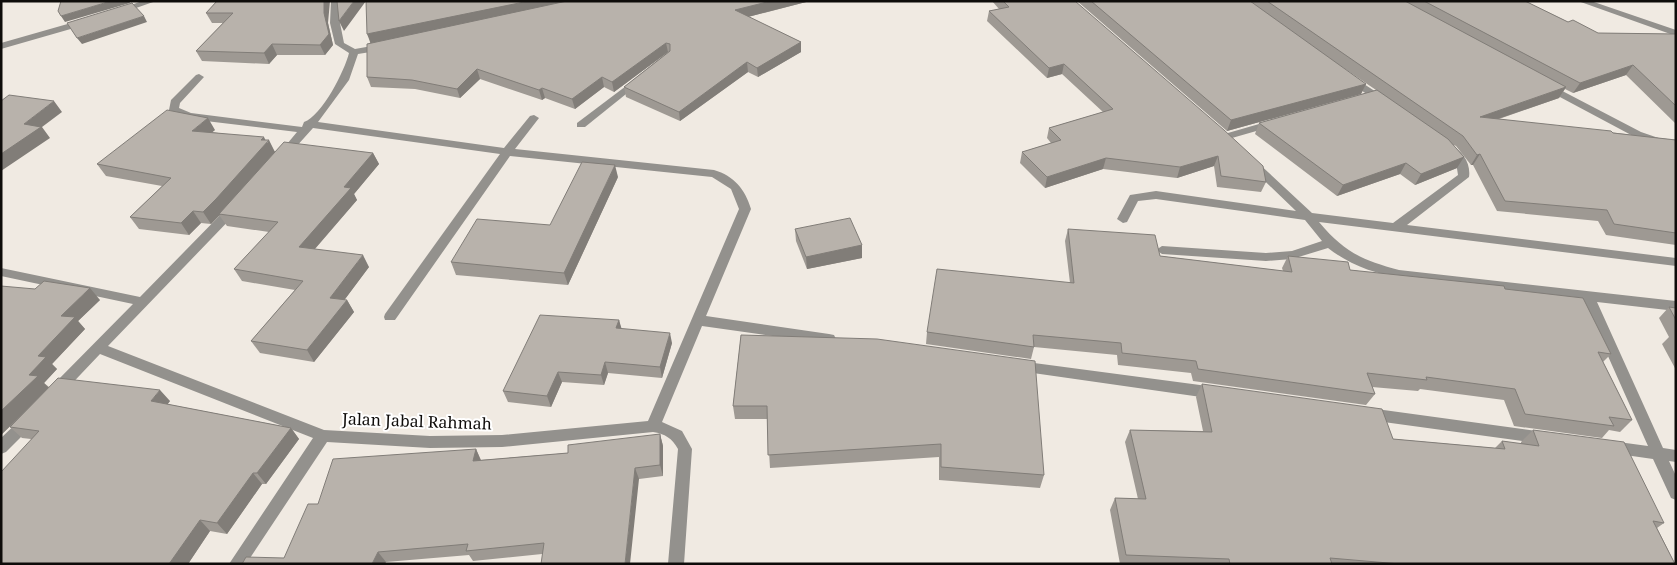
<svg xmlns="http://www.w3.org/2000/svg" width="1677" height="565" font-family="'Noto Serif',serif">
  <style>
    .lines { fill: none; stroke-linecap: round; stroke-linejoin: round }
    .service { fill: #93918d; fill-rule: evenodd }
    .minor { fill: #93918d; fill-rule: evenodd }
    .wall { fill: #9e9993 }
    .shaded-wall { fill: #817d78 }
    .building { fill: #b8b2ab; stroke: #817d78 }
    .labels { text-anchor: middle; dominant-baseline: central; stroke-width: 4; stroke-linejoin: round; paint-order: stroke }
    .street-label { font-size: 16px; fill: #0e0c0a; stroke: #fff }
  </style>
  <rect width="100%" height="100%" fill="#f0eae2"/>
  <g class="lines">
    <!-- service -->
    <path class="service" d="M638,77L643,80L641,82L585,127H577V123Z"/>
    <!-- minor -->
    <path class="minor" d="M142,1H156L119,14L115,11Z
      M331,1H339L340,23L344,43L355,49L383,44L388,47L383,50L358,54L349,80L318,122L504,148L530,116L534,115L539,118L515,149L714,170C734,176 745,189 751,209L706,316L829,334L834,335L836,339L834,343L829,344L702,326L662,422L682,431L692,449L684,564H668L678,449C672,438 665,434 653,432L502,447L430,448L327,442L246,564H229L313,438L100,354L62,394L57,396L52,394L50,390L52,386L133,304L1,276V268L140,297L229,206L233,205L239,209L237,212L108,346L324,430L430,436L502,435L648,421L739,209L731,189L712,177L510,156L395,320H385L384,317L385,314L500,154L313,128L286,158L282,159L277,156L297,132L189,119L169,110L171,100L196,75L199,74L204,77L180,103L179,108L191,113L302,127L304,122C322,116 345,70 349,53L335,44L330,23Z
      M1578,1H1591L1676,30V36Z
      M85,19L90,22L88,24L1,49V43Z
      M1350,75L1387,99V103H1379L1347,80L1345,78Z
      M1547,83L1641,132L1676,144V151L1633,136L1543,88V84Z
      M1273,120L1277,121V125L1225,140L1220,137L1221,135Z
      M1450,146C1463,150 1471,164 1469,177L1407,225L1676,258V266L1319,222C1344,252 1362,260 1399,270L1676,301V311L1597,302L1663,448L1676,450V462L1669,461L1676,476V500L1671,498L1653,459L1611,453L1606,451L1604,447L1606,443L1611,441L1648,446L1583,300C1545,296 1507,291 1469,287C1420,281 1369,280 1328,248L1292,259L1266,261L1162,254L1156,250L1162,246L1266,253L1292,251L1322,241L1305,220L1156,199L1138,201L1127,222L1123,223L1117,219L1130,195L1156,191L1296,211L1248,165L1247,163L1252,160L1256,161L1312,213L1393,223L1458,175L1456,162L1445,149Z
      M1019,361L1215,387L1220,389L1222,393L1220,397L1215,399L1019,371L1014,370L1012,366L1014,362Z
      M1369,408L1544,432L1549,434L1551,438L1549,442L1544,444L1369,420L1364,418L1362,414L1364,410Z
      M28,415L33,417L35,421L33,425L6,452L1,454V438L23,417Z"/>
  </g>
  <!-- wall -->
  <path class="wall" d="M217,1L328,23L333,45L325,55H277L269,64L202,61L196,51L223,23H212L206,13Z
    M366,1H810L748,17L801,42V52L758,77L748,72L680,121L626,97L624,87L668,52L614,92L604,87L575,109L545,98L542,100L480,79L460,98L415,89L371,87L367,77L370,43Z
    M992,1H1075L1266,182L1261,192L1217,187L1214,166L1177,178L1103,169L1045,188L1020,163L1022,152L1051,143L1047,138L1049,128L1103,112L1062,74L1047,78L987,21L989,11L999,9Z
    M1077,1H1525L1568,22L1598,33L1676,34V124L1626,75L1573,93L1565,89L1559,98L1499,119L1676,140V245L1606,235L1598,221L1497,211L1473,165H1471L1456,146L1454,145L1457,168L1415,185L1400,174L1337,196L1255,134L1259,123L1376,90L1335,62L1366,84L1361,94L1227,131Z
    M215,130L212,132L265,140L275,152L373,153L379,164L354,194L357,200L315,249L369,267L344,300H347L354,312L314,362L260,353L251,341L295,290L242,281L234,269L269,232L227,226L219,215L211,224L201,223L189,235L139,229L130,217L162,186L106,176L97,164Z
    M618,177L568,285L456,275L451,262L550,225Z
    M795,229L862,245V258L807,269L796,241Z
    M1068,229L1160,256L1283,271L1282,268L1288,256L1350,270L1505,289L1611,354L1603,362L1632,420L1620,432L1609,430L1602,438L1514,426L1504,400L1420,389L1418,391L1372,387L1375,394L1366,405L1193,381L1191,373L1118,365L1117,355L1034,347L1031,359L926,344L927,332L1070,283L1065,241Z
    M1,286L100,300L78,321L85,329L52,364L57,369L44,383L49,387L170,401L167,404L291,428L299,439L266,484H262L227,534L210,531L188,564H1L31,439L22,438L10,427L29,408L1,435Z
    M1669,307L1676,308V370L1662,344L1669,337L1659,318Z
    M619,320L621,329L672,343L662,378L608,373L604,385L562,382L551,407L508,402L503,391Z
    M741,335L1044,475L1040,488L939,480V457L770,468L767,419H735L733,406Z
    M1202,384L1393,439L1495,448L1502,441L1521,444V442L1533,430L1664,523L1657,528L1675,564H1120L1110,510L1115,498L1138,499L1125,442L1130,430L1203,431L1196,397Z
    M660,434L663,446V476L639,479L542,554L473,561L469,555L386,562L284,558L476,449L481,460L568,453Z"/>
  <!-- shaded-wall -->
  <path class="shaded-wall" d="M111,1H129L130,3L65,22L61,16Z
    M324,1H330L328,23L333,45L325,55L320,45Z
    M354,1H366L344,31L339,21Z
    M529,1H577L371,44L367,34Z
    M771,1H810L736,20L735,10Z
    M144,16L147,22L82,44L77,38Z
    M801,42V52L758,77L757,68Z
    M666,43L668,52L614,92L612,82Z
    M272,44L277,55L269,64L264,53Z
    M747,62L748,72L680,121L679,112Z
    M1064,64L1062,74L1047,78L1049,68Z
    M1633,65L1626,75L1573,93L1580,83Z
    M477,69L480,79L460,98L457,89Z
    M602,77L604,87L575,109L572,99Z
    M1366,84L1361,94L1227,131L1231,120Z
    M1566,87L1559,98L1474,127L1480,117Z
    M542,88L545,98L542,100L539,90Z
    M54,101L62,112L42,127L50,138L1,171V154L24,124Z
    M208,118L215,130L199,143L192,131Z
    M264,137L267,143L269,140L275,152L224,211L211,224L203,212Z
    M373,153L379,164L354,194L357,200L306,259L299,247L344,187Z
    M1480,154L1473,165H1471L1477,155Z
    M1218,156L1214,166L1177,178L1180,167Z
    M1464,157L1457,168L1415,185L1421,174Z
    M1106,158L1103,169L1045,188L1047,177Z
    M1406,163L1400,174L1337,196L1343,185Z
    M615,165L618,177L568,285L564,273Z
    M193,211L201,223L189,235L181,223Z
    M862,245V258L807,269L806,257Z
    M363,255L369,267L337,310L330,298Z
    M90,288L100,300L78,321L85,329L52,364L57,369L44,383L49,388L1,435V411L29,375L38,356L61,316Z
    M347,300L354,312L314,362L307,350Z
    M619,320L622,330L616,328Z
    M670,333L672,343L662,378L660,367Z
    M605,362L608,373L604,385L601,375Z
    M558,372L562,382L551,407L547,396Z
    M160,390L170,401L161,413L151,401Z
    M291,428L299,439L266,484L257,473Z
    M660,434L663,446V476L660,465Z
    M476,449L481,461H473Z
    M635,468L639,479L630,564H625Z
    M253,473L262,484L227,534L217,523Z
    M200,520L210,531L188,564H169Z
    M378,552L386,562L385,564H372Z"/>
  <!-- building -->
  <path class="building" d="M61,1H111L61,16L58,11Z
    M217,1H324V13L329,34L320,45L272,44L264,53L196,51L233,13H206Z
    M337,1H354L339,21Z
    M366,1H529L367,34Z
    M567,1H771L735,10L801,42L757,68L747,62L679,112L624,87L670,51V44L666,43L612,82L602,77L572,99L542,88L539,90L477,69L457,89L412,80L367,77V44Z
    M1003,1H1075L1224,130L1263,166L1266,182L1221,176L1218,156L1180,167L1106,158L1047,177L1022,152L1061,140L1049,128L1113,109L1064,64L1049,68L989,11L1009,7Z
    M1091,1H1250L1366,84L1231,120Z
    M1267,1H1405L1566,87L1480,117L1611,131L1613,133L1676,140V233L1614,224L1607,210L1505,201L1480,154L1477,155L1463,136Z
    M1424,1H1525L1568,22L1573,20L1598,33L1676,34V106L1633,65L1580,83Z
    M132,3L144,16L77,38L67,23Z
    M1377,90L1448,139L1464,157L1421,174L1406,163L1343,185L1259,123Z
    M9,95L54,101L24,124L41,127L1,154V101Z
    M167,110L208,118L192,131L264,137L261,140H269L216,199L203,212L193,211L181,223L130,217L171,178L97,164Z
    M284,142L373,153L344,187L351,188L299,247L363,255L330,298L347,300L307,350L251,341L303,281L234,269L278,222L219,214Z
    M582,162L615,165L564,273L451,262L477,219L550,225Z
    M850,218L862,245L806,257L795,229Z
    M1068,229L1155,235L1160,256L1292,272L1288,256L1348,262L1350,270L1504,286L1505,289L1583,298L1611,354L1598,352L1632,420L1609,417L1614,426L1525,414L1515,389L1426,377L1427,380L1367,373L1375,394L1198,369L1196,361L1122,353L1121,343L1033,335L1034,347L927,332L937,269L1074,283Z
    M44,281L90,288L61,316L75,317L38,356L46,357L29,375L38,376L1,411V286L35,289Z
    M1669,307L1676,308V320Z
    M540,315L619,320L616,328L670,333L660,367L605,362L601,375L558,372L547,396L503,391Z
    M741,335L877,339L1035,361L1044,475L941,467V444L768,455L767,406H733Z
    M58,378L160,390L151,401L291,428L257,473H253L217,523L200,520L169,564H1V472L39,431L10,427Z
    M1202,384L1382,409L1393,439L1505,449L1502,441L1539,446L1533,430L1624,442L1664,523L1653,521L1675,564H1400L1330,558L1332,564H1230L1229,559L1126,555L1115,498L1146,499L1130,430L1212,432Z
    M660,434V465L635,468L625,564H541L544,543L466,551L468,544L378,552L372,564H242L246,557L284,558L308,504H318L333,459L476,449L473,461L568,453V445Z"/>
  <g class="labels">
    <!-- street labels -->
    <g class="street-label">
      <text transform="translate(417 421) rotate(2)">Jalan Jabal Rahmah</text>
    </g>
  </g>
  <!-- border -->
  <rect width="1677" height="565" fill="none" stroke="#0e0c0a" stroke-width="5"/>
</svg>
